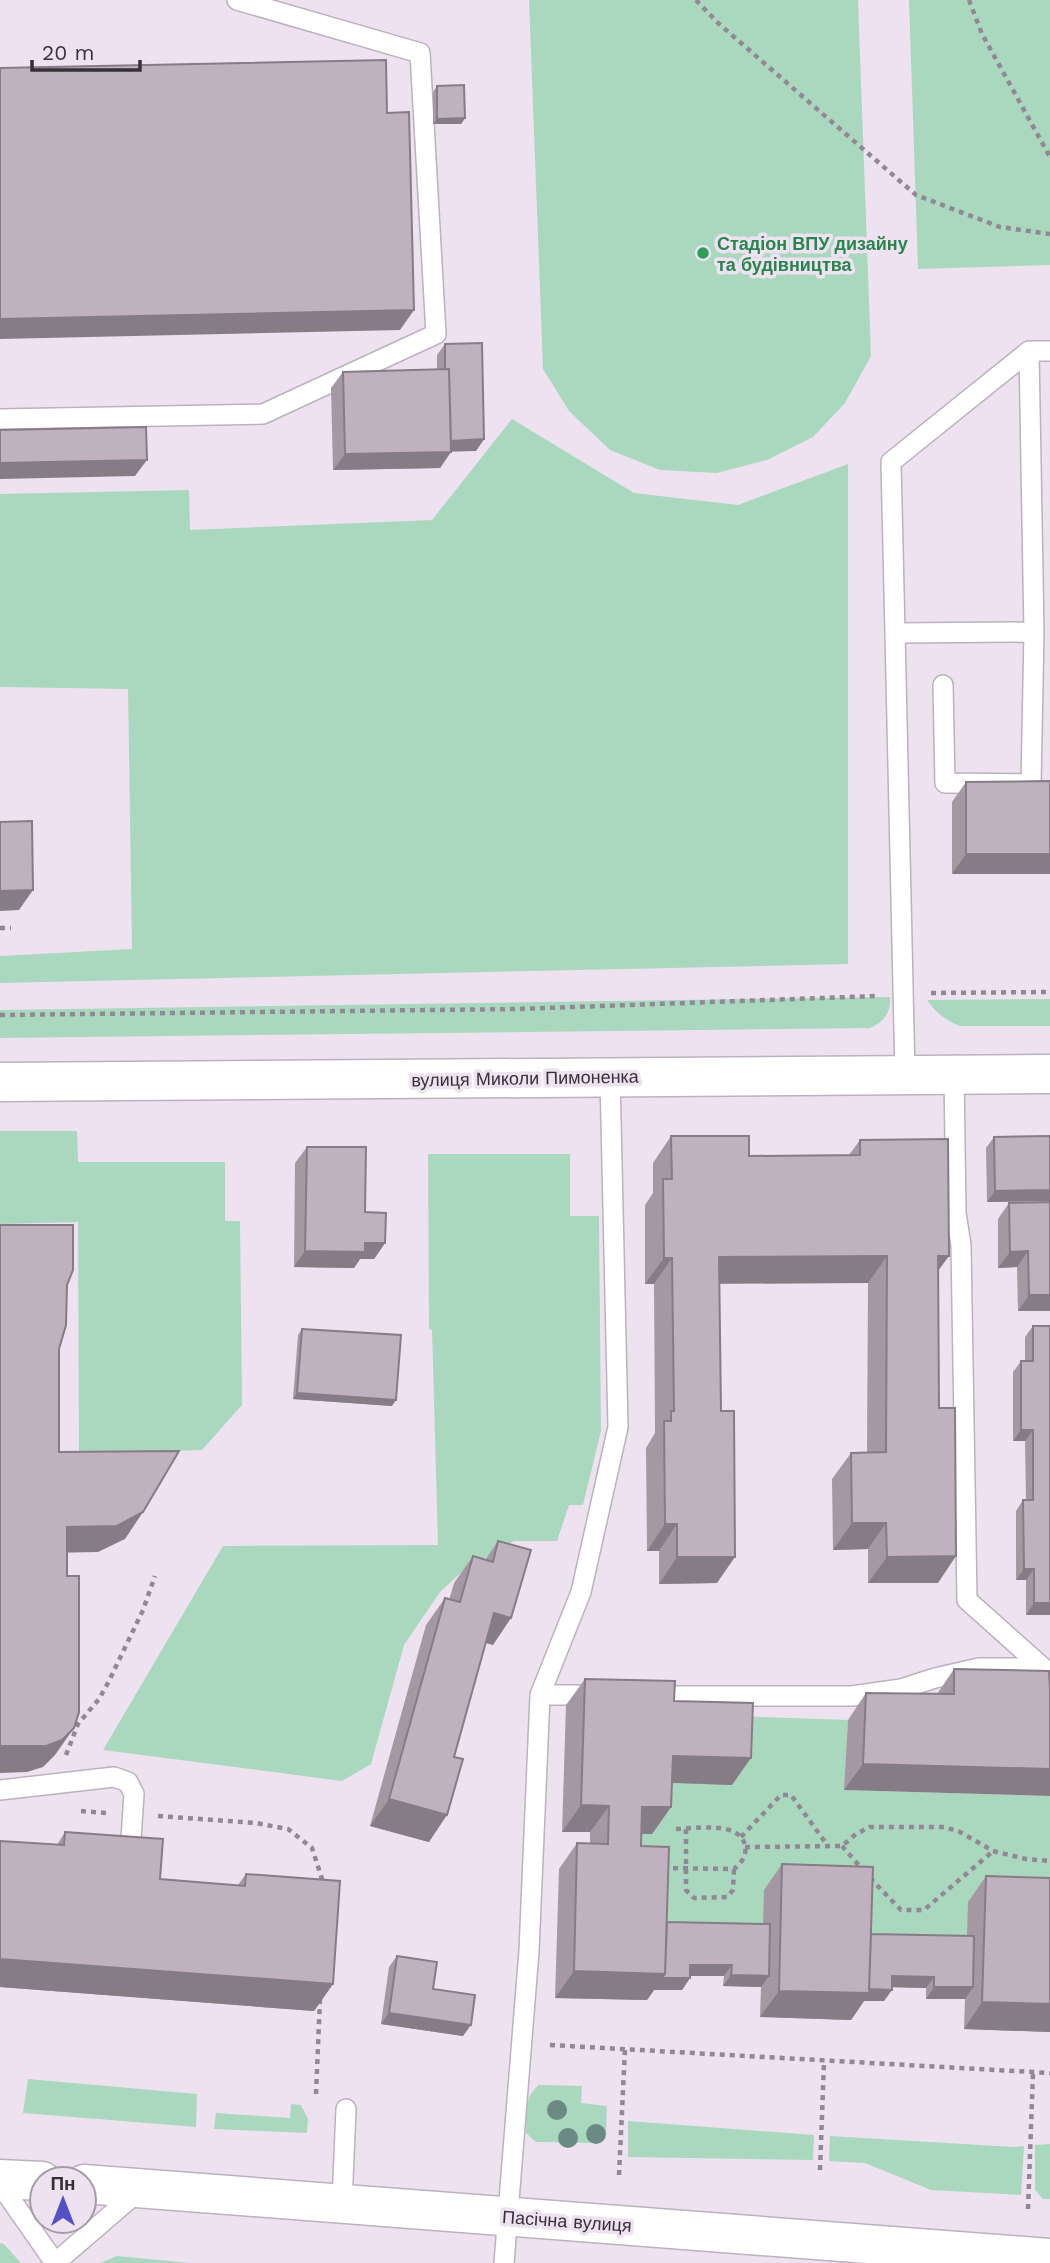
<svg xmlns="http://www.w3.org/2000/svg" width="1050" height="2263" font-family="'Work Sans',sans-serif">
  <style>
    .green { fill: #aad8bf }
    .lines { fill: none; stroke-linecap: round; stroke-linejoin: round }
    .lane-casing { stroke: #bcb1bf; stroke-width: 22 }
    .street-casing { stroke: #bcb1bf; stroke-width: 41 }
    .secondary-casing { stroke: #bcb1bf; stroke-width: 41 }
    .path { stroke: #918893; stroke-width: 4.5; stroke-dasharray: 5 5; stroke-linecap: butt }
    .lane { stroke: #fff; stroke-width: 19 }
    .street { stroke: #fff; stroke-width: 38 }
    .secondary { stroke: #fff; stroke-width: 38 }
    .tree { fill: #6c8a84 }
    .wall { fill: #a598a3 }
    .shaded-wall { fill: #867c85 }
    .building { fill: #c0b1be; stroke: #867c85; stroke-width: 2 }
    .leisure-dot { fill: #2e9e5b; stroke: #eee2f1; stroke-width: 2.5 }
    .labels { text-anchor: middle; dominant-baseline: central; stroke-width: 7; stroke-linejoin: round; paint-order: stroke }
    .leisure-label { font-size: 18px; font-weight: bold; fill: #27864d; stroke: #eee2f1; text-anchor: start }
    .street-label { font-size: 18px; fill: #363137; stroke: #eee2f1 }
  </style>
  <rect width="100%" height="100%" fill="#eee2f1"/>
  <!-- green -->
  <path class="green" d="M529,0H858L871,356L845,403L813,437L767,460L717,473L660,470L610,450L569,411L543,369Z
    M909,0H1050V265L918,269Z
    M512,419L634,493L738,505L848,464V964L0,983V956L132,949L128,689L0,687V494L189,490L190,530L432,520Z
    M890,997C891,1013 884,1022 870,1028L0,1038V1010Z
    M1050,999V1026H960C945,1020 936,1013 927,1000Z
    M0,1131H77L78,1162H225V1221H240L242,1405L202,1450L79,1454L78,1222L0,1224Z
    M428,1154H570V1216H599L601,1431L583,1505H569L557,1541H514L464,1570L440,1592L404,1645L371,1764L342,1781L103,1750L223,1546L438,1545L432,1330L429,1329Z
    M734,1716L848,1720L845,1790L1050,1796V1905L967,1947L762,1935L649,1933L623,1833L652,1834L654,1782Z
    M28,2079L197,2094L196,2127L23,2113Z
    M539,2085L582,2086L581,2103L607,2106L606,2133L597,2143L536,2142L526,2133C527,2113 523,2098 539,2085Z
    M291,2104L301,2105L308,2119L307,2133L214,2129L216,2113L290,2118Z
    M628,2121L814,2135L813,2160L628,2157Z
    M830,2136L1014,2147L1024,2146L1021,2195L931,2190L865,2163L829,2161Z
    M1050,2144V2199H1043L1035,2190V2145Z
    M0,2243L4,2244L21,2263H0Z
    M117,2256L191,2263H100Z"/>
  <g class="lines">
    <defs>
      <path id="lane" d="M0,419L263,414L436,334L420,53L237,0
        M895,633L891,462L1029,351
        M943,685L945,783L1031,784L1034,632
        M954,1074L956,1213L961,1245L967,1600L1050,1674
        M905,1075L895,633L1034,632L1029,351H1050
        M540,1695H597
        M648,1696H852L901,1689L935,1678L979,1668H1043
        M0,1790L114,1777L128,1782L134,1794L130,1854
        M0,2184L55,2263L141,2189
        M342,2204L346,2109
        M504,2263L529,1951L540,1695L581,1592L618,1427L610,1077"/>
      <path id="street" d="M0,1082L1050,1074"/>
      <path id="secondary" d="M0,2179L42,2181
        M84,2184L1050,2258"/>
    </defs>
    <!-- lane casing -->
    <use href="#lane" class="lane-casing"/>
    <!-- street casing -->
    <use href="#street" class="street-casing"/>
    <!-- secondary casing -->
    <use href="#secondary" class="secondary-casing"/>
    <!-- path -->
    <path class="path" d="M696,0L718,23L916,195L1000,227L1050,234
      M969,0L982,34L1050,157
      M0,928H11
      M931,993L1050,992
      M0,1015L518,1009L877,996
      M66,1755L78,1724L99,1699L109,1681L143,1610L155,1576
      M81,1811L107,1813
      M158,1816L256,1823L288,1829L312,1848L323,1882
      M686,1829V1890L694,1898L727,1897L733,1890L734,1869
      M741,1837L781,1795H791L828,1846
      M842,1846L862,1869
      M745,1847L842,1846L856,1834L870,1827H944L960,1832L993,1851L1026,1859L1050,1861
      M663,1868L734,1869C742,1863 747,1855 745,1845C739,1820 694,1829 674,1829
      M870,1878L901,1910H924L993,1851
      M550,2045L1050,2073
      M316,2094L320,1999
      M820,2170L824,2062
      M619,2175L625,2048
      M1028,2209L1033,2073"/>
    <!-- lane -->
    <use href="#lane" class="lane"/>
    <!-- street -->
    <use href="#street" class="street"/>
    <!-- secondary -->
    <use href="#secondary" class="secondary"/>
  </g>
  <!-- trees -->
  <g class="tree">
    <circle cx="557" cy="2110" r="10"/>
    <circle cx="596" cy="2134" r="10"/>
    <circle cx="568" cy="2138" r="10"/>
  </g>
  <!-- wall -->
  <path class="wall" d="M437,86L465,118L461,124H433V92Z
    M445,344L484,439L476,451H451L440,468L333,470L331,388L343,372L437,369V355Z
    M1050,781L952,874V802L966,782Z
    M671,1136L749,1156L849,1155L860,1140L938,1271V1583H868V1549L833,1550L832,1479L851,1453H867L868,1283H719L717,1583L659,1584V1551H647L646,1448L655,1433L654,1284H645V1205L653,1193V1163Z
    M1050,1136V1201L987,1202L986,1148L994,1137Z
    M307,1147L365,1212L385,1243L374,1259H360L354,1268L294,1267L295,1163Z
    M1050,1202V1311H1018L1017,1267L998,1268V1219L1009,1203Z
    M1033,1326L1050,1615H1026V1580H1016V1511L1023,1500H1026L1025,1441H1013V1372L1021,1361H1025V1337Z
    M302,1329L392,1406L293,1399L298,1335Z
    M498,1541L493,1645L486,1643L429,1842L370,1826L426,1625L445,1598L449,1600L454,1583L473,1556L485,1560Z
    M954,1669L1049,1671L844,1790L848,1720L866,1693L937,1694Z
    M585,1679L674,1701L732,1785L672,1783L671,1807L652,1834H641V1846L667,1922L763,1924L764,1890L782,1864L871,1934L967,1936L968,1902L986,1876L1050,1878V2032L964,2029L965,1999H926V1988L892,1987L884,2001H864L851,2020L760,2017L761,1987L723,1986L724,1976H690V1978L682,1990H654L647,2000L555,1998L559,1869L577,1843H590V1832H562L566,1705Z
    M65,1832L160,1879L238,1885L246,1874L333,1984L314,2011L0,1987V1841L57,1845Z
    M397,1956L433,1989L463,2036L381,2024L389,1967Z"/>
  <!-- shaded-wall -->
  <path class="shaded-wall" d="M465,118L461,124H433L437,119Z
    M414,310L400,330L0,339V319Z
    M484,439L476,451L439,452L447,441Z
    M451,452L440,468L333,470L345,454Z
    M147,460L135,476L0,479V463Z
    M966,854H1050V874H952Z
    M33,890L19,910L0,911V891Z
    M1050,1190V1201L987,1202L995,1191Z
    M365,1243H385L374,1259H360L354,1268L294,1267L305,1251Z
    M1028,1251L1017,1267L998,1268L1010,1252Z
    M887,1256L868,1283L701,1284L719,1257Z
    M938,1256H949L930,1282Z
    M664,1258H672L654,1284H645Z
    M1029,1295H1050V1311H1018Z
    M297,1393L396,1400L392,1406L293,1399Z
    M1021,1430H1033L1025,1441H1013Z
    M143,1512L125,1539L98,1552L48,1553L67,1527Z
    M852,1523H886L868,1549L833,1550Z
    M665,1524H677L659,1551H647Z
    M956,1556L938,1583H868L887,1557Z
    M677,1557H735L717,1583L659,1584Z
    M1024,1569H1034L1026,1580H1016Z
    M1034,1603H1050V1615H1026Z
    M494,1613L511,1618L493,1645L476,1640Z
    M74,1728L55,1755L43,1767L27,1772L0,1773V1746Z
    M673,1756L751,1758L732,1785L654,1782Z
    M863,1764L1050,1769V1796L844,1790Z
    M389,1799L447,1815L429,1842L370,1826Z
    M581,1805L609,1806L590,1832H562Z
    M642,1807H671L652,1834L623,1833Z
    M0,1959L333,1984L314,2011L0,1987Z
    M690,1965H732L724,1976H682Z
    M574,1971L665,1974L690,1978L682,1990H654L647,2000L555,1998Z
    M731,1975L769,1976L761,1987L723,1986Z
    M892,1976L934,1977L926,1988L884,1987Z
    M934,1987H973L965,1999H926Z
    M859,1989L892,1990L884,2001H864L851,2020L760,2017L779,1991Z
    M982,2002L1050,2004V2032L964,2029Z
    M389,2013L471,2025L463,2036L381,2024Z"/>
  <!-- building -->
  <path class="building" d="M386,60L387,113L409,112L414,310L0,319V68Z
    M464,85L465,118L437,119V86Z
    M482,343L484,439L451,441L449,369H445V344Z
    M449,369L451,452L345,454L343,372Z
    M146,427L147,460L0,463V430Z
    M1050,781V854H966V782Z
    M32,821L33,890L0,891V822Z
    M671,1136H749V1156L860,1155V1140L948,1139L949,1256H938L939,1408H955L956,1556L887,1557L886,1523H852L851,1453L886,1452L887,1256L719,1257L721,1411H734L735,1557H677V1524H665L664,1421H671V1411H674L672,1258H664L663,1179H672Z
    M1050,1136V1190L995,1191L994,1137Z
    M307,1147H366L365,1212L386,1213L385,1243H365V1252L305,1251Z
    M1050,1202V1295H1029L1028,1251L1010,1252L1009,1203Z
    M0,1225H73V1270L67,1285L66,1325L59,1349V1452L179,1451L143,1512L117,1526L67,1527V1576H79V1712L74,1728L62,1740L46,1746H0Z
    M1033,1326H1050V1603H1034V1569H1024L1023,1500H1033V1430H1021V1361H1033Z
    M302,1329L401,1335L396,1400L297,1393Z
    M498,1541L531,1550L511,1618L494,1613L454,1757L463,1759L447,1815L389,1799L445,1598L460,1602L473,1556L493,1562Z
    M954,1669L1049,1671L1050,1691V1769L863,1764L866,1693L954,1694Z
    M585,1679L675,1681L674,1701L753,1703L751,1758L673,1756L671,1807H642L641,1846L669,1847L665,1974L574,1971L577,1843L608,1844L609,1806L581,1805Z
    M65,1832L163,1839L160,1879L245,1886L246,1874L340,1881L333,1984L0,1959V1841L64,1845Z
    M782,1864L873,1867L869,1993L779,1991Z
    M986,1876L1050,1878V2004L982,2002Z
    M667,1922L770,1924L769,1976L731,1975L732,1965H690V1978H662L665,1974Z
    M871,1934L974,1936L973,1987H934V1977L892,1976V1990L869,1989Z
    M397,1956L437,1962L433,1989L475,1995L471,2025L389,2013Z"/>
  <!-- markers -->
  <circle class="leisure-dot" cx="703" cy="253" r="7"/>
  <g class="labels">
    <!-- leisure labels -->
    <g class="leisure-label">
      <text x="717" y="243">Стадіон ВПУ дизайну<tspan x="717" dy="21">та будівництва</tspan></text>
    </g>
    <!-- street labels -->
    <g class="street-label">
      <text transform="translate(525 1078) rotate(-1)">вулиця Миколи Пимоненка</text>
      <text transform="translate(567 2221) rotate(4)">Пасічна вулиця</text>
    </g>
  </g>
  <!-- north arrow -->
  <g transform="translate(63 2200)"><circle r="33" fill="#eee2f1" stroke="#a49ba7" stroke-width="2"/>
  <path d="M0-5L12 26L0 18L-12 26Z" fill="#5351c8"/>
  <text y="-10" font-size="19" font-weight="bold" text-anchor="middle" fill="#363137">Пн</text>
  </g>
  <!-- scale -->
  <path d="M32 60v10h108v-10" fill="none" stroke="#363137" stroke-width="3.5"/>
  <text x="42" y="60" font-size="21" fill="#363137" stroke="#eee2f1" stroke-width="5" paint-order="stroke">20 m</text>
</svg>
